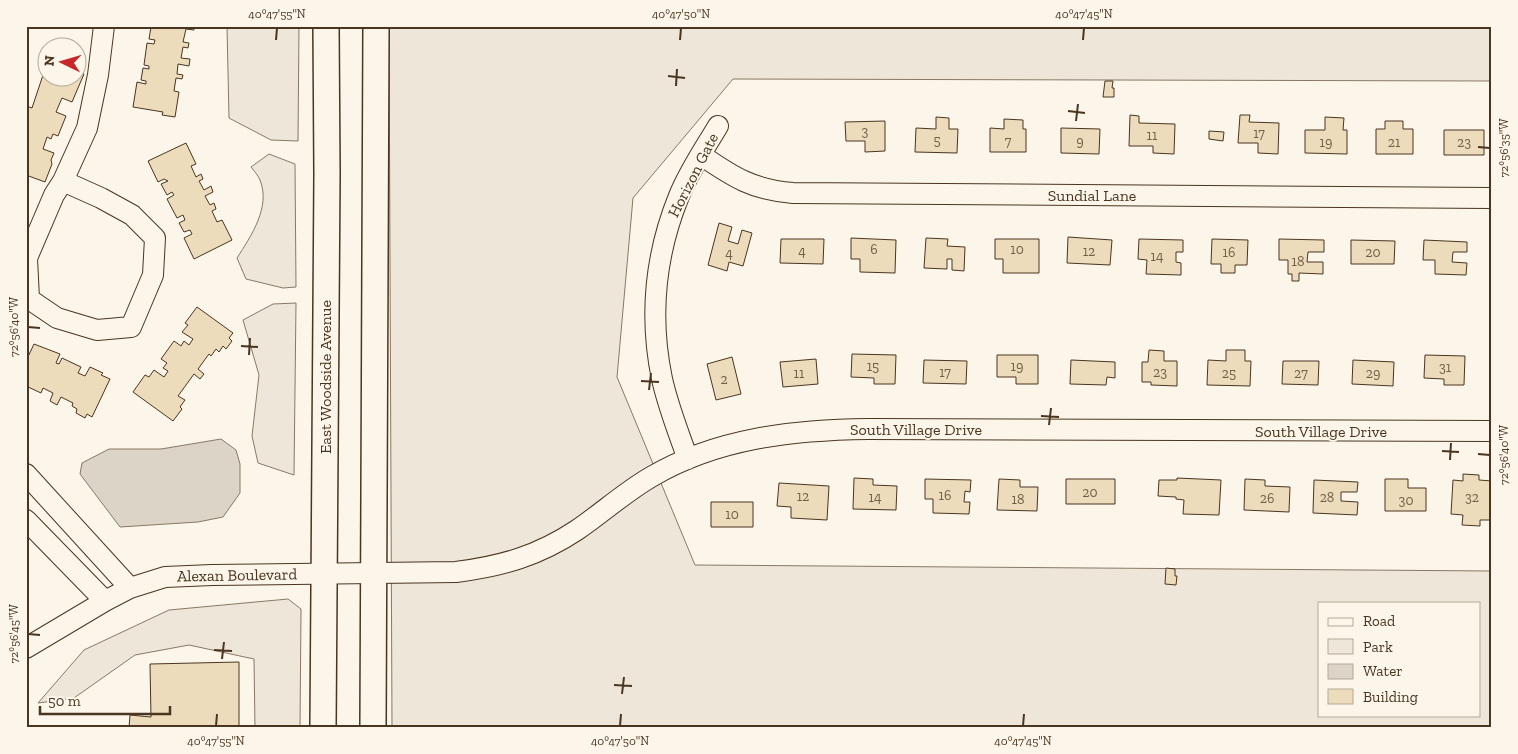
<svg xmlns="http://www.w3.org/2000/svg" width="1518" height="754" font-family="'Zilla Slab',serif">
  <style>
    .green { fill: #ede6d9; stroke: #887966; fill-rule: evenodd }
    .water { fill: #dcd4c6; stroke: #887966 }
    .building { fill: #ecdcbc; stroke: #4a3520 }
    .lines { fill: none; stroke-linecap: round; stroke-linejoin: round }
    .minor-casing { stroke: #4a3520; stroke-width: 22 }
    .major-casing { stroke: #4a3520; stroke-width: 28 }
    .minor { stroke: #fbf6e9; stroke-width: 20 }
    .major { stroke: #fbf6e9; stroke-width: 25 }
    .ticks { fill: none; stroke: #4a3520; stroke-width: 2 }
    .labels { text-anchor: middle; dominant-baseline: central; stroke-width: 4; stroke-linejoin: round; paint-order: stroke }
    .number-label { font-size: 14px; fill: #725f47 }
    .street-label { font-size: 16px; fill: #4a3520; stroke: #fbf6e9 }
    .neatline { fill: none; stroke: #4a3520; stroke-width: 2 }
    .ticks-label { font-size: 12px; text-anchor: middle; fill: #4a3520 }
  </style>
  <rect width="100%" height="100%" fill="#fbf6e9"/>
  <!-- green -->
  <path class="green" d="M227,26H299L298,141L271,140L229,118Z
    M389,26H1492V81L733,79L633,198L617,377L695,565L1492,571V728H392ZM1319,603H1479V715H1319Z
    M269,154L295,164L296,287L283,288L246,279L237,258C251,236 271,207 260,180C258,175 254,171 251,167Z
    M296,303L294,475L258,463L252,436L259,375L243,320L273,304Z
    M288,599L301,609L300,728H255L254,659L189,645L135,655L74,698L38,703L84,650L169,610Z"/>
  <!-- water -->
  <path class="water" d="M221,439L236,450L240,464V493L223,517L198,522L120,527L80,474L82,463L109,449H161Z"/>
  <!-- building -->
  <path class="building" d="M157,26H194V30L186,29L183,42L189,43L188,48L183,47L181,58L190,59L189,66L178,64L177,74L183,75L182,79L176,78L174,91L179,92L175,117L162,115L163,112L133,107L137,82L146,84V81L141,80L143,68L149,69V66L144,65L147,43L154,44L155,40L149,39L151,27L157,28Z
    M47,63L48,78H78V70L84,74L72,102L62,98L56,112L66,116L58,136L53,134L51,139L47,137L43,149L54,153L51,160L52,164L45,182L26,175V106L32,108Z
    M1105,81H1113L1112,88H1114V97H1103Z
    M1130,115L1139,116V123L1175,124L1174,154L1153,153V146H1129Z
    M1240,115H1250L1249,122L1279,123L1278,154L1258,153V143H1238Z
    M936,117L949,118V129H958L957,153L915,152L916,128L936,129Z
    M1325,117L1344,118L1343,130H1347V154L1305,153V130H1325Z
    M1004,119L1023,120V129H1026V152H990V128L1004,129Z
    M885,121V151L865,152V141H846L845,122Z
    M1385,121H1403V129H1413V154H1376V129H1385Z
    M1061,128L1100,129L1099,154L1061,153Z
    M1444,130H1484V155H1444Z
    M1209,131L1224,132L1223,141L1209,139Z
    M186,143L196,164L191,166L196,177L201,174L203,179L199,181L204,190L211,186L213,192L205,196L210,205L214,203L216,209L212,211L217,222L222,220L232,240L194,259L184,238L192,234L190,230L184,232L179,223L185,220L183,215L177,218L167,199L174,195L172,192L167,195L161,184L168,181L164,179L158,182L148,161Z
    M719,223L732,227L728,241L738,244L742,230L752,233L743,266L729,262L727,271L708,265Z
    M1068,237L1112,240L1110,265L1067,263Z
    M851,238L896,240L895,273L860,272V259H851Z
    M926,238L948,239L947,246L965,247L964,271L952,270V259H947V269L924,268Z
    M781,239H824L823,264L780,263Z
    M995,239H1039V273H1003V259H995Z
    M1139,239L1183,240V252H1176V262L1181,263V275L1146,274L1147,260L1138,259Z
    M1212,239L1248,240L1247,265H1235V273H1221V264H1211Z
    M1279,239L1324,240V252H1308L1307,262H1323V274L1299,273V281H1292V274H1288V260H1279Z
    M1351,240L1395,241L1394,264H1351Z
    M1424,240L1467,242V252H1453L1452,262L1467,263L1466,275L1435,274V260H1423Z
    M197,307L233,333L229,338L232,341L226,349L223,346L219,352L216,349L211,356L209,354L198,369L204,374L200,379L194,374L178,396L185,400L180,407L182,409L173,421L133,392L145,375L149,377L154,370L164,377L168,371L163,368L167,363L161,359L174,341L181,346L184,341L189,345L193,339L182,332L188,325L185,323Z
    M34,344L60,354L56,363L59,364L62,358L81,367L78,373L85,376L90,367L103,373L101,375L110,379L92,417L87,414L85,418L76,413L77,409L72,406L73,403L61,397L57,405L50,401L53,393L43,388L41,393L26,386V361Z
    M1149,350L1164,351V361H1177V386L1151,385V382H1142V362H1148Z
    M1226,350H1245V361H1251L1250,386L1207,385L1208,360L1226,361Z
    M852,354L896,355L895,384H874V378L851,377Z
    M997,355H1038V384H1016V377H997Z
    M1425,355L1465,356L1464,385H1444V379L1424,378Z
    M732,357L741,394L716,400L707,364Z
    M816,359L818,384L783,387L780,362Z
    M924,360L967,361L966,384L923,383Z
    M1071,360L1115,362V378L1107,377L1106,385L1070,384Z
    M1353,360L1394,362L1393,386L1352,384Z
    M1283,361H1319L1318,385L1282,384Z
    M1463,474L1479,475V480L1492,481V520H1480V526L1462,525L1463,515L1451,514L1453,480L1463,481Z
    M854,478L873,479V485L897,486L896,510L853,509Z
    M1177,478L1221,480L1219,515L1183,514L1184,500L1176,499V497L1158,496L1159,480H1177Z
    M925,479L971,480L970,492L965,491L964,502H970L969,514L933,513V499H925Z
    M999,479L1020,480V487H1038L1037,511L997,510Z
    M1066,479H1115V504H1066Z
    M1245,479L1265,480V486L1290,487L1289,512L1244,510Z
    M1385,479H1408V488H1426V511H1385Z
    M1314,480L1358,482L1357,492H1341V501L1358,502L1357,515L1313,513Z
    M779,483L829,486L827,520L791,518V507L777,506Z
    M711,502H753V527H711Z
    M1166,568L1175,569V576H1177L1176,585L1165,584Z
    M239,662V728H129L130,715L151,717L150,664Z"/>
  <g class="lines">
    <defs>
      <path id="minor" d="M701,155C733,177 753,190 793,193L1492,198
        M63,181L101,198L132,215L155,238L153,275L131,327L97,330L57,318L29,299L27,258L54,195L63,181L87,128L98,75L104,26
        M688,459C678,432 668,406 662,379C649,316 655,255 679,196C689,171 705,148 718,126
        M26,474L130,588
        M26,520L105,601
        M26,648L105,601L130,588L165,577L212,575L456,572C502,566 538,556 577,530C602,513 625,492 651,477C717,438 793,430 868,429L1492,431"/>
      <path id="major" d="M323,728L327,174L326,26
        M373,728L376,26"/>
    </defs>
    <!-- minor casing -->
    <use href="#minor" class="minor-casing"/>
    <!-- major casing -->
    <use href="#major" class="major-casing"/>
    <!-- minor -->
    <use href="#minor" class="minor"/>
    <!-- major -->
    <use href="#major" class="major"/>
  </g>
  <!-- ticks -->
  <path class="ticks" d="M276,40L277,28M680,40L681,28M1083,40L1084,28M668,76L685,78M676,86L677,69M1068,111L1085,113M1076,121L1078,104M1478,147L1490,148M28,327L40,328M241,346L258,347M249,355L250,338M641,381L659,382M649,390L651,373M1041,416L1059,417M1049,425L1051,408M1442,451L1459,452M1478,454L1490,455M1450,460L1451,443M28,634L40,635M214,650L232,651M222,659L224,642M614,685L632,686M622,694L624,677M216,726L217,714M620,726L621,714M1023,726L1024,714"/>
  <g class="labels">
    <!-- number labels -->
    <g class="number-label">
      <text x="865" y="131">3</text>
      <text x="1259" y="133">17</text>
      <text x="1152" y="135">11</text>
      <text x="937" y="140">5</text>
      <text x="1008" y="141">7</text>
      <text x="1080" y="141">9</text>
      <text x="1326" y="142">19</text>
      <text x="1394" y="142">21</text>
      <text x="1464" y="142">23</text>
      <text x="874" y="249">6</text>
      <text x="1017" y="249">10</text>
      <text x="802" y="251">4</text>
      <text x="1089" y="251">12</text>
      <text x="1229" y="252">16</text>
      <text x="1373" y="252">20</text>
      <text x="729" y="253">4</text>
      <text x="1157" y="256">14</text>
      <text x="1298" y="261">18</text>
      <text x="873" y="366">15</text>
      <text x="1017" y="366">19</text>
      <text x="1445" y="367">31</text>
      <text x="945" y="372">17</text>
      <text x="1160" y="372">23</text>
      <text x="799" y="373">11</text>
      <text x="1229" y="373">25</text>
      <text x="1301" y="373">27</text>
      <text x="1373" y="373">29</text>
      <text x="724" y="379">2</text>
      <text x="1090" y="492">20</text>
      <text x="945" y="495">16</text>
      <text x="803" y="496">12</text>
      <text x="875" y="497">14</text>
      <text x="1327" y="497">28</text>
      <text x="1472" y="497">32</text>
      <text x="1267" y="498">26</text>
      <text x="1018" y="499">18</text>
      <text x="1406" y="500">30</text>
      <text x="732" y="514">10</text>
    </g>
    <!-- street labels -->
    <g class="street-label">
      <text transform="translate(693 175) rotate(-63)">Horizon Gate</text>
      <text x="1092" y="195">Sundial Lane</text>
      <text transform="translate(325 377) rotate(-90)">East Woodside Avenue</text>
      <text x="916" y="429">South Village Drive</text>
      <text x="1321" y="431">South Village Drive</text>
      <text transform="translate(237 575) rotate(-1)">Alexan Boulevard</text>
    </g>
  </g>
  <!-- border -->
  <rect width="1518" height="754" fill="none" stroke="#fbf6e9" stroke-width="55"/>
  <!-- legend -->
  <rect x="1318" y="602" width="162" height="115" fill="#fbf6e9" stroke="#b4a999"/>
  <rect x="1328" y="618" width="25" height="8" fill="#fbf6e9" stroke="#b4a999"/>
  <text x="1363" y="626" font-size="15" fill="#4a3520">Road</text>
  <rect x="1328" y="639" width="25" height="15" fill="#ede6d9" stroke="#b4a999"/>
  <text x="1363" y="652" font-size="15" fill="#4a3520">Park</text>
  <rect x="1328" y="664" width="25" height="15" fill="#dcd4c6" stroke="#b4a999"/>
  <text x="1363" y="676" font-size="15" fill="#4a3520">Water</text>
  <rect x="1328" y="689" width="25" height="15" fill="#ecdcbc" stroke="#b4a999"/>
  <text x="1363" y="702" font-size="15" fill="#4a3520">Building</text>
  <!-- north arrow -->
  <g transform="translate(62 62) rotate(275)"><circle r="24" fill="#fbf6e9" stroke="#b4a999"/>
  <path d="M0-4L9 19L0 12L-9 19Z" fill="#c62828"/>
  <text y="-8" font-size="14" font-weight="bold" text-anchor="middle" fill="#4a3520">N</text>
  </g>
  <!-- scale -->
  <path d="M40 706v8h130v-8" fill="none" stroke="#4a3520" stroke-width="2.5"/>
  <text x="48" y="706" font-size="15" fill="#4a3520" stroke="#fbf6e9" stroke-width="4" paint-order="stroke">50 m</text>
  <rect x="28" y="28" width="1462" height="698" class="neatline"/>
  <g class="ticks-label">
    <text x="277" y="18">40°47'55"N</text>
    <text x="681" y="18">40°47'50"N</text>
    <text x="1084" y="18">40°47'45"N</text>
    <text transform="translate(1504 148) rotate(-90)" y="4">72°56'35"W</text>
    <text transform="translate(14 327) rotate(-90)" y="4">72°56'40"W</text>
    <text transform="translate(1504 455) rotate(-90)" y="4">72°56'40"W</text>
    <text transform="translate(14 634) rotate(-90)" y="4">72°56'45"W</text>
    <text x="216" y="745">40°47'55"N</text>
    <text x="620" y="745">40°47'50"N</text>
    <text x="1023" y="745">40°47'45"N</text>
  </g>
</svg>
